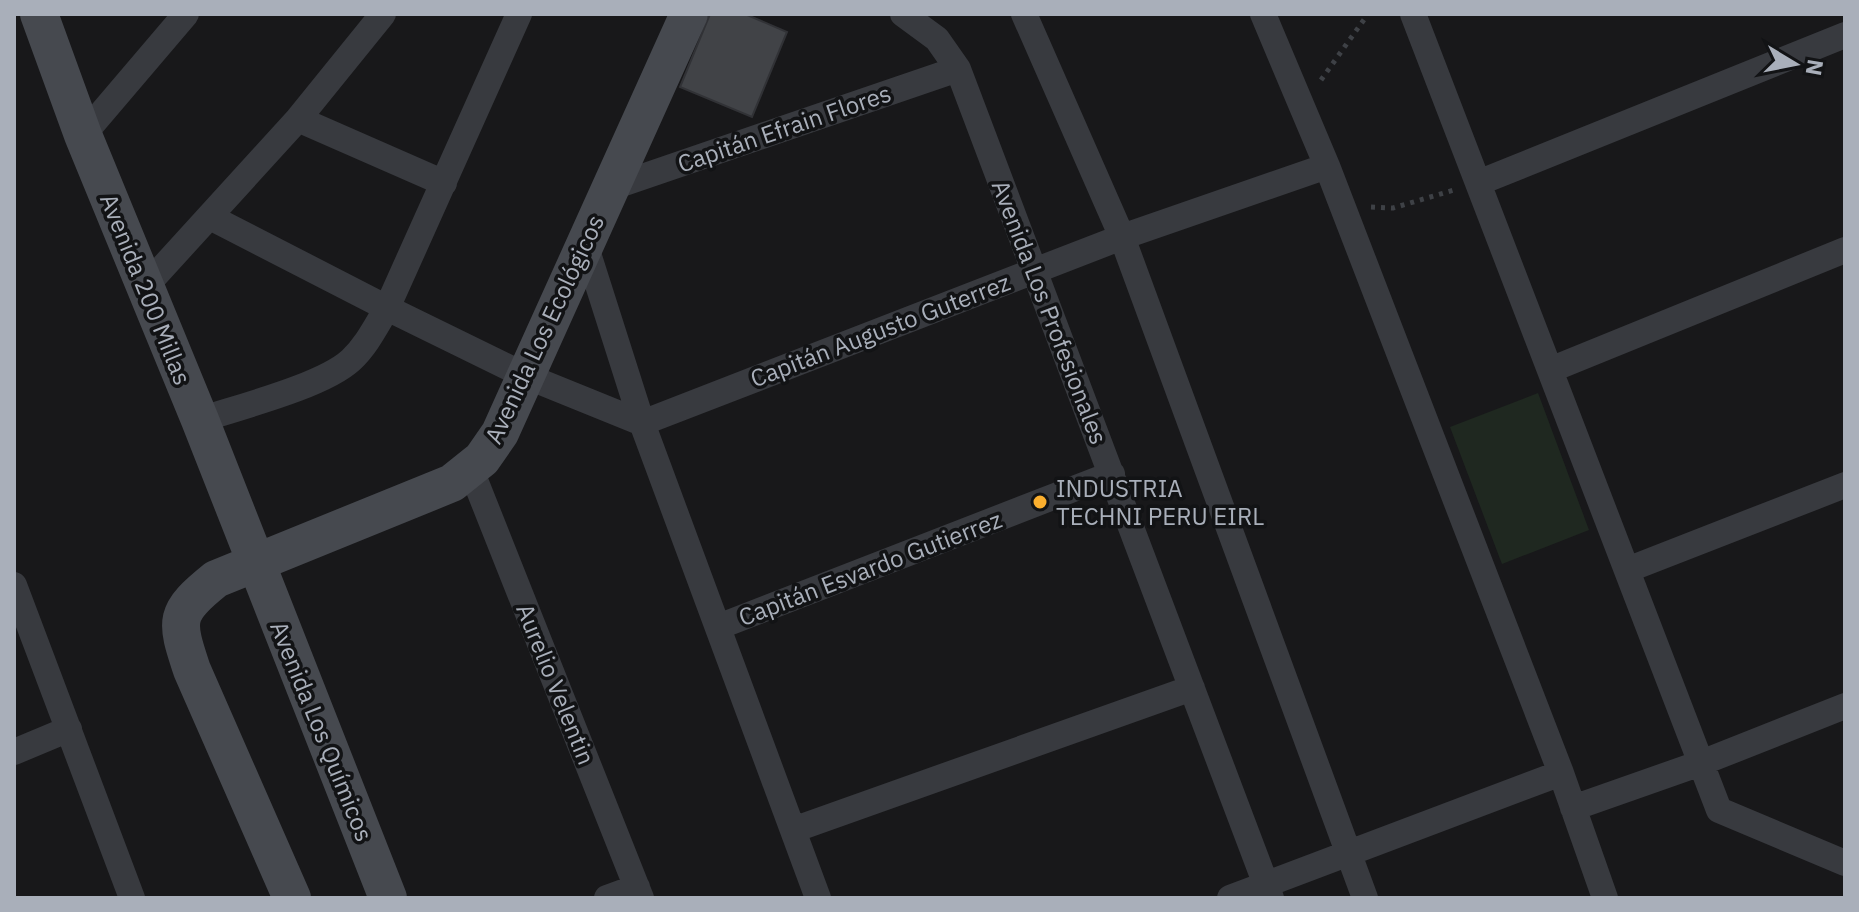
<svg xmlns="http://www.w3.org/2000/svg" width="1859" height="912" font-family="'IBM Plex Sans',sans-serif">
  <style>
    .green { fill: #1f2820 }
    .building { fill: #414347; stroke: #313236; stroke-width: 2 }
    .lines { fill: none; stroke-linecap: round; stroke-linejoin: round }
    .path { stroke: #3e4146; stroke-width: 5; stroke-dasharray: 4 6; stroke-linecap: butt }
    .minor { stroke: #383a3f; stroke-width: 26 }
    .secondary { stroke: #46494f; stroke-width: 38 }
    .poi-dot { fill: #fbaf2e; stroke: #121315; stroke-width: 3 }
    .labels { text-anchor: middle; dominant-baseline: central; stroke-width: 7; stroke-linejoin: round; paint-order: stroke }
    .street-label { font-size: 24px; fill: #a9afba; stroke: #121315 }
    .poi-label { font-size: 24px; fill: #a9afba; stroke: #121315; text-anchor: start }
  </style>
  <rect width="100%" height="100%" fill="#18181a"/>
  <!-- green -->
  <path class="green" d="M1538,393L1589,530L1502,564L1450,427Z"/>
  <!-- building -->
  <path class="building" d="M710,14H745L787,32L752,117L680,87Z"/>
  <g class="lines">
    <!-- path -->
    <path class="path" d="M1321,80L1368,14
      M1371,207L1393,208L1454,190"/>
    <!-- minor -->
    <path class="minor" d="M903,14L937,39L958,69L1271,898
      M1024,14L1122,237L1365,898
      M1263,14L1327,166L1561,773L1605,898
      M1413,14L1719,810L1845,863
      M298,119L444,183
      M83,135L186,14
      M1478,183L1845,35
      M610,188L958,69
      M210,217L387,308L526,376L642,423L1122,237L1327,166
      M585,244L642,423L818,898
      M144,288L298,119L383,14
      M1550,370L1845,250
      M200,420C239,407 323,386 351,360C367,345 376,326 387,308L519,14
      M471,470L641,898
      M1627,570L1845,485
      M14,585L132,898
      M718,627L1112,474
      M14,752L69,729
      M1573,808L1701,763L1845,706
      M793,830L1192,688
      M607,898L637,887
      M1230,898L1561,773"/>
    <!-- secondary -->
    <path class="secondary" d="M39,14L83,135L200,420L388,898
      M292,898L192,670C175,619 174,613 216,579L452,483L482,459L500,433L689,14"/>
  </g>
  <!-- markers -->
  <circle class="poi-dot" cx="1040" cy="502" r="8"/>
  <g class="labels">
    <!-- street labels -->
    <g class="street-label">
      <text transform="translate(784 128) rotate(-19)">Capitán Efrain Flores</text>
      <text transform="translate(146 289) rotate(68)">Avenida 200 Millas</text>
      <text transform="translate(1050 312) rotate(69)">Avenida Los Profesionales</text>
      <text transform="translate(544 329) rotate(-65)">Avenida Los Ecológicos</text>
      <text transform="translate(880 330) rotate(-21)">Capitán Augusto Guterrez</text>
      <text transform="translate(870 568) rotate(-21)">Capitán Esvardo Gutierrez</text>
      <text transform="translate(556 684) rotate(68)">Aurelio Velentin</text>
      <text transform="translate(322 731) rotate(68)">Avenida Los Químicos</text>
    </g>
    <!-- poi labels -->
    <g class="poi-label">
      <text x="1056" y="488">INDUSTRIA<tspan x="1056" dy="28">TECHNI PERU EIRL</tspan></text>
    </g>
  </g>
  <!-- border -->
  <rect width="1859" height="912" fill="none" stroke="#a9afba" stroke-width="32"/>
  <!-- north arrow -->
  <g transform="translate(1795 64) rotate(100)" stroke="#121315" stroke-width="6" paint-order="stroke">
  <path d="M0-6L14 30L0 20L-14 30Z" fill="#a9afba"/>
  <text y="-12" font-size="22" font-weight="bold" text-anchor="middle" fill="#a9afba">N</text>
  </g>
</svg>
